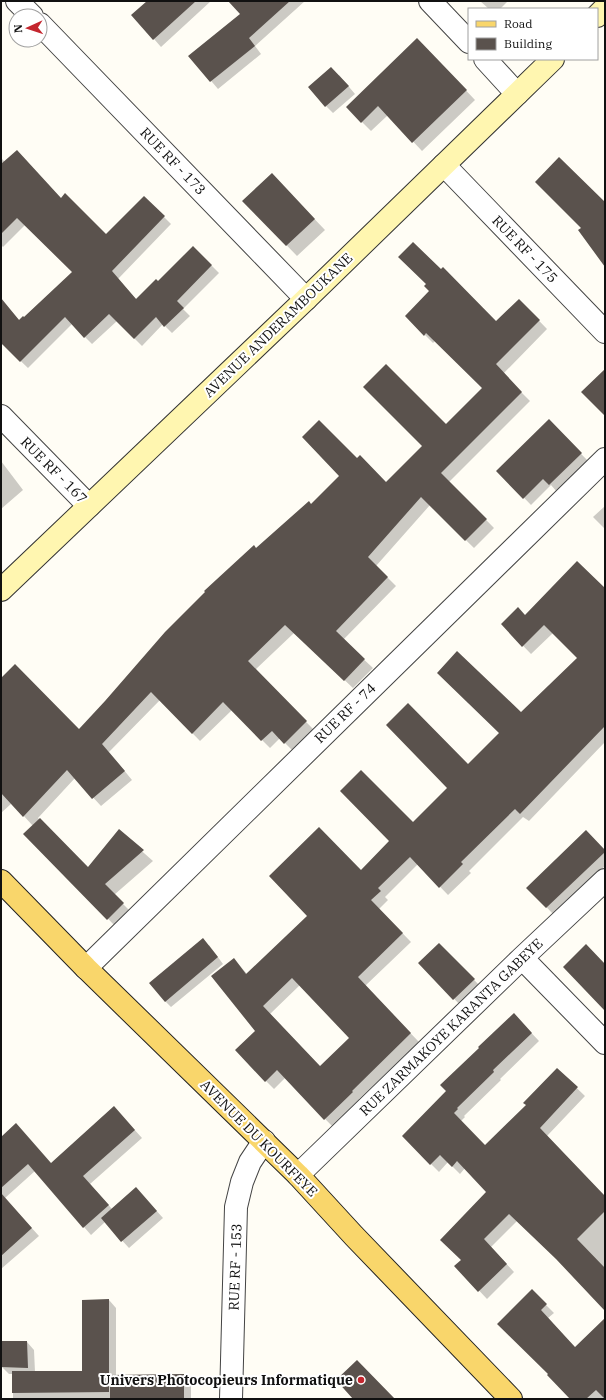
<svg xmlns="http://www.w3.org/2000/svg" width="606" height="1400" font-family="'IBM Plex Serif',serif">
  <style>
    .shadow { fill: #0003; fill-rule: evenodd }
    .building { fill: #5a524d; fill-rule: evenodd }
    .lines { fill: none; stroke-linecap: round; stroke-linejoin: round }
    .street-casing { stroke: #444; stroke-width: 24 }
    .secondary-casing { stroke: #333; stroke-width: 24 }
    .primary-casing { stroke: #222; stroke-width: 24 }
    .street { stroke: #fff; stroke-width: 22 }
    .secondary { stroke: #fff6b0; stroke-width: 22 }
    .primary { stroke: #f9d66b; stroke-width: 22 }
    .poi-dot { fill: #c4262e; stroke: #fff; stroke-width: 1.5 }
    .labels { text-anchor: middle; dominant-baseline: central; stroke-width: 4; stroke-linejoin: round; paint-order: stroke }
    .street-label { font-size: 14px; fill: #111; stroke: #fff }
    .poi-label { font-size: 14px; font-weight: bold; fill: #111; stroke: #fff; text-anchor: end }
  </style>
  <rect width="100%" height="100%" fill="#fffdf5"/>
  <!-- shadow -->
  <path class="shadow" d="M148,1H211L161,47L133,15Z
    M230,1H305L255,46L261,54L218,89L190,56L241,14Z
    M480,1H508L500,9H489Z
    M426,48L475,100L422,151L388,115L371,131L347,107Z
    M339,75L355,94L333,113L326,106Z
    M17,151L61,199L106,236L144,197L171,224L118,279L137,300L158,283L193,247L219,273L183,309L190,316L172,333L163,324L142,346L117,321L92,344L72,324L28,368L3,344L1,346V308L12,312L20,321L73,272L25,225L3,247L1,245V158L5,162Z
    M282,185L325,230L297,256L244,201Z
    M519,300L547,329L503,374L530,401L449,482L494,528L474,548L430,505L376,566L396,586L343,640L373,668L353,688L294,633L255,670L314,730L293,751L280,738L270,748L232,710L200,741L160,700L109,752L132,780L101,806L75,778L38,818L88,869L119,831L153,861L114,895L133,914L118,929L25,834L33,826L12,803L1,813V680L79,730L257,549L311,505L357,459L386,483L483,388L435,341L433,343L406,316L496,322Z
    M549,421L588,461L557,492L551,485L531,505L498,471Z
    M1,461L23,490L1,509Z
    M605,506V529L593,517Z
    M605,590V742L529,821L523,817L469,871L471,873L448,895L418,864L385,897L388,900L379,909L411,942L365,986L419,1042L359,1099L360,1101L333,1127L285,1078L274,1089L266,1081L256,1032L234,959L247,974L413,823L449,788L468,766L578,658L553,633L531,654L502,624ZM300,985L351,1038L320,1067L270,1014Z
    M605,852V866L554,915L528,888Z
    M439,944L481,987L461,1006L420,963Z
    M209,945L223,964L171,1007L165,1001Z
    M521,1022L539,1041L500,1079L501,1080L464,1116L465,1117L461,1121L485,1147L527,1105L557,1069L585,1096L547,1136L605,1197V1309L560,1262L517,1221L491,1247L514,1272L487,1299L456,1266L462,1260L488,1192L465,1168L460,1174L448,1162L439,1172L403,1136Z
    M114,1107L142,1138L90,1184L112,1209L136,1188L163,1218L129,1248L105,1222L91,1235L35,1171L5,1198L1,1194V1138L51,1164Z
    M19,1214L39,1236L1,1269V1217Z
    M532,1291L554,1313L548,1318L575,1348L605,1320V1399H571Z
    M109,1300L116,1308V1376L183,1375L191,1383V1399H13V1374H9L2,1367V1342H27L34,1350L35,1372H83Z"/>
  <!-- building -->
  <path class="building" d="M147,1H196L153,40L131,15Z
    M228,1H290L249,38L255,46L210,82L188,56L240,14Z
    M417,38L467,90L412,143L378,106L361,123L346,107Z
    M331,67L349,86L325,107L308,87Z
    M17,150L61,198L65,193L106,234L144,196L165,216L112,271L136,299L156,279L158,281L193,246L212,265L177,301L184,308L164,327L156,317L134,339L109,314L84,338L65,317L20,362L1,343V298L19,320L23,316L24,317L72,272L17,218L1,234V164Z
    M559,157L605,202V267L578,230L581,228L535,182Z
    M272,173L315,219L286,246L242,201Z
    M413,242L441,269L443,267L496,321L519,299L540,320L496,364L522,392L441,473L487,519L465,541L421,497L368,557L388,577L336,631L365,659L344,681L285,625L248,661L307,721L284,744L272,731L261,741L223,702L192,734L151,692L102,744L125,771L92,799L67,770L23,817L1,793V678L15,664L79,729L105,701L165,632L205,592L204,591L254,545L256,548L309,501L311,504L339,476L302,437L319,420L357,458L360,455L386,482L422,446L363,387L386,364L446,424L482,388L426,333L424,336L405,316L429,291L424,286L426,284L398,257Z
    M605,369V416L581,392Z
    M549,419L582,453L549,485L543,479L523,499L496,471Z
    M577,561L605,588V726L520,814L515,809L461,862L463,864L439,888L410,857L378,888L381,891L371,900L403,933L358,977L411,1033L352,1091L353,1092L324,1120L277,1070L265,1082L235,1050L255,1031L211,976L234,958L246,974L307,916L269,876L319,827L361,870L389,841L340,791L361,770L413,822L447,788L386,725L408,703L468,764L499,733L437,673L457,651L521,712L577,658L544,625L522,647L501,624L518,607L525,615ZM292,978L349,1038L320,1066L263,1006Z
    M40,818L88,867L119,829L144,850L105,884L124,903L107,920L23,834Z
    M586,830L605,850V852L546,908L526,888Z
    M203,938L218,957L165,1002L149,983Z
    M439,943L475,979L453,1000L418,963Z
    M586,944L605,964V1011L563,967Z
    M514,1013L532,1033L493,1070L494,1072L457,1108L458,1109L454,1113L485,1145L526,1105L523,1103L557,1068L578,1087L540,1128L605,1196V1211L577,1239L605,1268V1311L556,1259L509,1214L484,1239L507,1264L478,1292L454,1266L461,1260L440,1240L486,1192L457,1161L452,1167L440,1155L430,1165L402,1136L446,1091L440,1085L479,1048L478,1047Z
    M114,1106L135,1130L83,1176L109,1205L83,1228L28,1164L1,1188V1137L16,1123L51,1163Z
    M136,1187L157,1211L121,1242L101,1218Z
    M1,1193L32,1228L1,1256Z
    M532,1289L547,1304L541,1310L575,1347L605,1318V1399L596,1390L586,1399H570L547,1375L548,1374L497,1324Z
    M109,1299V1392L12,1393V1371H82V1300Z
    M1,1341H27L28,1368L1,1367Z
    M357,1360L395,1399H353L336,1380Z
    M184,1374V1399H110V1375Z"/>
  <g class="lines">
    <defs>
      <path id="street" d="M17,1L32,16
        M430,1L469,42
        M40,24L306,299
        M485,59L517,94
        M444,165L605,332
        M1,416L89,506
        M522,958L605,1043
        M86,968L605,459
        M298,1175L522,958L605,880
        M231,1399L236,1207L242,1182L250,1162L264,1141"/>
      <path id="secondary" d="M597,16L605,8
        M1,590L306,299L553,59"/>
      <path id="primary" d="M1,881L86,968L298,1175L354,1236L511,1399"/>
    </defs>
    <!-- street casing -->
    <use href="#street" class="street-casing"/>
    <!-- secondary casing -->
    <use href="#secondary" class="secondary-casing"/>
    <!-- primary casing -->
    <use href="#primary" class="primary-casing"/>
    <!-- street -->
    <use href="#street" class="street"/>
    <!-- secondary -->
    <use href="#secondary" class="secondary"/>
    <!-- primary -->
    <use href="#primary" class="primary"/>
  </g>
  <!-- markers -->
  <circle class="poi-dot" cx="361" cy="1380" r="4"/>
  <g class="labels">
    <!-- street labels -->
    <g class="street-label">
      <text transform="translate(173 161) rotate(46)">RUE RF - 173</text>
      <text transform="translate(525 249) rotate(46)">RUE RF - 175</text>
      <text transform="translate(278 325) rotate(-44)">AVENUE ANDERAMBOUKANE</text>
      <text transform="translate(54 470) rotate(45)">RUE RF - 167</text>
      <text transform="translate(345 713) rotate(-44)">RUE RF - 74</text>
      <text transform="translate(451 1027) rotate(-44)">RUE ZARMAKOYE KARANTA GABEYE</text>
      <text transform="translate(259 1138) rotate(45)">AVENUE DU KOURFEYE</text>
      <text transform="translate(235 1267) rotate(-88)">RUE RF - 153</text>
    </g>
    <!-- poi labels -->
    <g class="poi-label">
      <text x="353" y="1380">Univers Photocopieurs Informatique</text>
    </g>
  </g>
  <!-- border -->
  <rect width="606" height="1400" fill="none" stroke="#111111" stroke-width="4"/>
  <!-- legend -->
  <rect x="468" y="8" width="130" height="52" fill="#ffffff" stroke="#a0a0a0"/>
  <rect x="476" y="21" width="20" height="6" fill="#f9d66b" stroke="#a0a0a0"/>
  <text x="504" y="28" font-size="12" fill="#111111">Road</text>
  <rect x="476" y="38" width="20" height="12" fill="#5a524d" stroke="#a0a0a0"/>
  <text x="504" y="48" font-size="12" fill="#111111">Building</text>
  <!-- north arrow -->
  <g transform="translate(28 28) rotate(267)"><circle r="19" fill="#ffffff" stroke="#a0a0a0"/>
  <path d="M0-3L7 15L0 10L-7 15Z" fill="#c4262e"/>
  <text y="-6" font-size="11" font-weight="bold" text-anchor="middle" fill="#111111">N</text>
  </g>
</svg>
